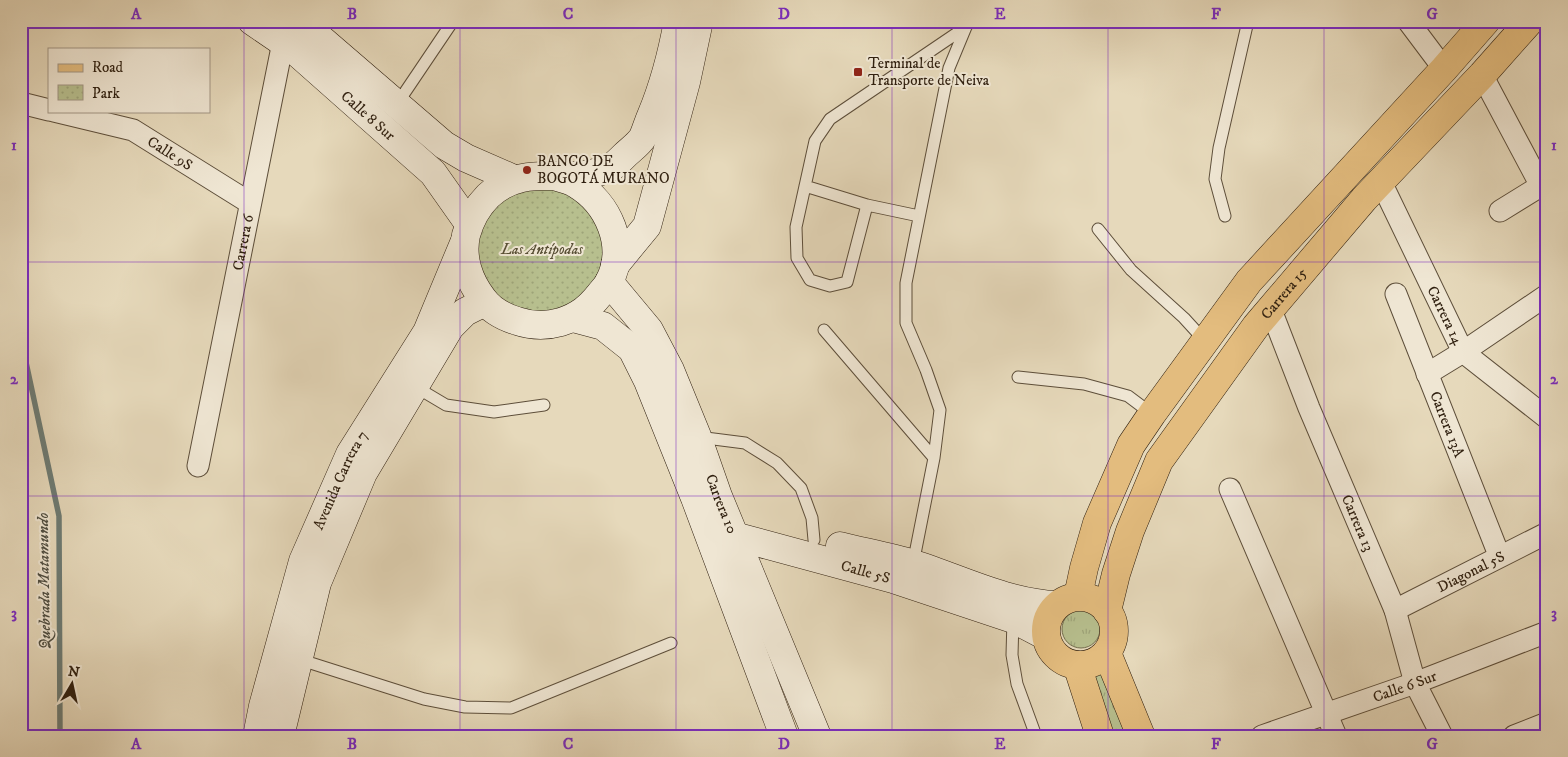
<svg xmlns="http://www.w3.org/2000/svg" width="1568" height="757" font-family="'IM FELL DW Pica',serif">
  <style>
    .grass { fill: url(#grass-tufts); stroke: #736f4e }
    .park { fill: url(#park-dots); stroke: #736f4e }
    .lines { fill: none; stroke-linecap: round; stroke-linejoin: round }
    .stream { stroke: #6d7b74; stroke-width: 5.5 }
    .lane-casing { stroke: #5d4e3a; stroke-width: 13 }
    .street-casing { stroke: #5d4e3a; stroke-width: 23 }
    .secondary-casing { stroke: #2f1f0f; stroke-width: 29 }
    .primary-casing { stroke: #2f1f0f; stroke-width: 29 }
    .lane { stroke: #efe6d3; stroke-width: 11 }
    .street { stroke: #efe6d3; stroke-width: 21 }
    .secondary { stroke: #efe6d3; stroke-width: 28 }
    .primary { stroke: #e3bc7e; stroke-width: 28 }
    .grid { fill: none; stroke: #7b2cbf; stroke-width: 1; stroke-opacity: 0.55 }
    .poi-dot { fill: #8f2418; stroke: #efe6d3; stroke-width: 2 }
    .labels { text-anchor: middle; dominant-baseline: central; stroke-width: 4; stroke-linejoin: round; paint-order: stroke }
    .poi-label { font-size: 15px; fill: #2f1f0f; stroke: #efe6d3; text-anchor: start }
    .street-label { font-size: 15px; fill: #2f1f0f; stroke: #efe6d3 }
    .park-label { font-size: 15px; font-style: italic; fill: #584f35; stroke: #efe6d3 }
    .water-label { font-size: 16px; font-style: italic; fill: #4e4d41; stroke: #efe6d3 }
    .neatline { fill: none; stroke: #7b2cbf; stroke-width: 2 }
    .grid-label { font-size: 16px; text-anchor: middle; font-weight: bold; fill: #7b2cbf }
  </style>
  <defs>
    <pattern id="grass-tufts" width="24" height="20" patternUnits="userSpaceOnUse" patternTransform="scale(1.25)"><rect width="24" height="20" fill="#b7bf8e"/><path d="M3 7l-1-3M5 7V3M7 7l1-3M15 17l-1-3M17 17v-4M19 17l1-3" fill="none" stroke="#9ea479"/></pattern>
    <pattern id="park-dots" width="8" height="8" patternUnits="userSpaceOnUse" patternTransform="scale(1.25)"><rect width="8" height="8" fill="#b7bf8e"/><path d="M2 2h.1M6 6h.1" fill="none" stroke="#9ea479" stroke-width="1.8" stroke-linecap="round"/></pattern>
  </defs>
  <rect width="100%" height="100%" fill="#e6d9bb"/>
  <filter id="stains"><feTurbulence type="fractalNoise" baseFrequency=".004" numOctaves="4"/><feColorMatrix values="0 0 0 0 .2 0 0 0 0 .09 0 0 0 0 .02 0 0 0 .5 -.17"/></filter>
  <radialGradient id="worn" r=".72"><stop offset=".6" stop-color="#630" stop-opacity="0"/><stop offset="1" stop-color="#630" stop-opacity=".3"/></radialGradient>
  <!-- grass -->
  <path class="grass" d="M1062 629a19 19 0 1 1 38 0a19 19 0 1 1-38 0Z
    M1101,667L1126,736H1113L1090,672Z"/>
  <!-- park -->
  <path class="park" d="M543,183L593,206L608,259L578,305L542,315L506,304L492,292L482,276L477,258V239L482,221L507,193Z"/>
  <g class="lines">
    <!-- stream -->
    <path class="stream" d="M21,339L59,516L60,736"/>
    <defs>
      <path id="lane" d="M397,104L453,21
        M805,186L867,205
        M919,216L867,205L847,282L830,286L810,280L797,258L796,227L815,141L830,119L966,27
        M1225,216L1215,179L1219,148L1248,21
        M1098,229L1131,270L1184,318L1205,341
        M824,330L934,458
        M1018,377L1084,384L1128,396L1152,414
        M414,386L446,405L494,412L544,405
        M698,437L745,443L777,463L801,488L812,518L814,540
        M913,564L934,458L940,410L926,370L906,323V283L949,68L966,27L970,21
        M1013,619L1012,655L1017,684L1036,736
        M298,659L424,699L465,707L511,708L671,643"/>
      <g id="street">
        <path d="M1408,21L1444,69"/>
        <path d="M1482,75L1541,186"/>
        <path d="M21,103L49,110"/>
        <path id="s1" d="M54,111L133,130L250,203"/>
        <path id="s2" d="M1381,182L1463,352L1547,418"/>
        <path d="M1500,211L1547,182"/>
        <path id="s3" d="M1396,294L1499,555"/>
        <path id="s4" d="M1271,310L1309,408L1395,610L1415,683L1442,736"/>
        <path d="M1427,374L1463,352L1547,295"/>
        <path id="s5" d="M198,466L283,42L291,21"/>
        <path d="M1230,489L1336,736"/>
        <path id="s6" d="M1395,610L1547,533"/>
        <path id="s7" d="M1262,736L1415,683L1547,632"/>
        <path d="M1514,736L1547,723"/>
      </g>
      <g id="secondary">
        <path id="s8" d="M252,21L293,49L433,173L469,224"/>
        <path d="M300,21L444,145L466,158L514,179"/>
        <path d="M551,175C559,178 569,179 576,184C608,203 628,246 609,282C607,286 603,290 600,294C589,308 579,316 561,322C547,326 532,326 517,321C504,317 491,310 483,299C469,281 461,258 466,235C470,220 477,207 488,196C527,159 571,189 613,166C617,163 621,159 624,156C630,150 639,144 643,137C646,130 648,123 651,116C664,85 672,54 678,21"/>
        <path d="M615,265L647,226L686,82L699,21"/>
        <path id="s9" d="M609,282L649,330L670,370L697,436L718,496L817,736"/>
        <path d="M573,318L603,326L632,349L648,381L695,498L784,736"/>
        <path id="s10" d="M724,530L734,536L893,579L1013,619L1046,636"/>
        <path d="M840,546C864,552 890,557 914,564C961,579 1007,603 1057,605"/>
        <path id="s11" d="M257,736L263,706L303,561L350,454L427,332L464,243"/>
        <path d="M280,736L317,583L363,473L450,327L465,312L485,302"/>
      </g>
      <g id="primary">
        <path d="M1078,596L1084,568L1097,523L1131,445L1152,414L1249,281L1444,69L1486,21"/>
        <circle cx="1080" cy="631" r="34"/>
        <path id="s12" d="M1107,611L1116,574L1130,531L1159,461L1256,326L1364,199L1482,75L1530,21"/>
        <path d="M1107,653L1141,736"/>
        <path d="M1077,665L1100,736"/>
      </g>
    </defs>
    <!-- lane casing -->
    <use href="#lane" class="lane-casing"/>
    <!-- street casing -->
    <use href="#street" class="street-casing"/>
    <!-- secondary casing -->
    <use href="#secondary" class="secondary-casing"/>
    <!-- primary casing -->
    <use href="#primary" class="primary-casing"/>
    <!-- lane -->
    <use href="#lane" class="lane"/>
    <!-- street -->
    <use href="#street" class="street"/>
    <!-- secondary -->
    <use href="#secondary" class="secondary"/>
    <!-- primary -->
    <use href="#primary" class="primary"/>
  </g>
  <!-- grid -->
  <path class="grid" d="M244,21V736M460,21V736M676,21V736M892,21V736M1108,21V736M1324,21V736M21,262H1547M21,496H1547"/>
  <!-- markers -->
  <g class="poi-dot">
    <rect x="853" y="67" width="10" height="10" rx="2.5"/>
    <circle cx="527" cy="170" r="5"/>
  </g>
  <g class="labels">
    <!-- poi labels -->
    <g class="poi-label">
      <text x="868" y="63">Terminal de<tspan x="868" dy="17">Transporte de Neiva</tspan></text>
      <text x="537" y="161">BANCO DE<tspan x="537" dy="17">BOGOTÁ MURANO</tspan></text>
    </g>
    <!-- street labels -->
    <g class="street-label">
      <text stroke="none"><textPath href="#s8" startOffset="150">Calle 8 Sur</textPath></text>
      <text stroke="none"><textPath href="#s1" startOffset="125">Calle 9S</textPath></text>
      <text stroke="none"><textPath href="#s5" startOffset="228">Carrera 6</textPath></text>
      <text stroke="none"><textPath href="#s12" startOffset="368">Carrera 15</textPath></text>
      <text stroke="none"><textPath href="#s2" startOffset="148">Carrera 14</textPath></text>
      <text stroke="none"><textPath href="#s3" startOffset="140">Carrera 13A</textPath></text>
      <text stroke="none"><textPath href="#s11" startOffset="270">Avenida Carrera 7</textPath></text>
      <text stroke="none"><textPath href="#s9" startOffset="251">Carrera 10</textPath></text>
      <text stroke="none"><textPath href="#s4" startOffset="230">Carrera 13</textPath></text>
      <text stroke="none"><textPath href="#s6" startOffset="85">Diagonal 5S</textPath></text>
      <text stroke="none"><textPath href="#s10" startOffset="148">Calle 5S</textPath></text>
      <text stroke="none"><textPath href="#s7" startOffset="151">Calle 6 Sur</textPath></text>
    </g>
    <!-- park labels -->
    <g class="park-label">
      <text x="542" y="249">Las Antípodas</text>
    </g>
    <!-- water labels -->
    <g class="water-label">
      <text transform="translate(44 581) rotate(-91)">Quebrada Matamundo</text>
    </g>
  </g>
  <!-- margin -->
  <rect width="1568" height="757" fill="none" stroke="#e6d9bb" stroke-width="55"/>
  <!-- legend -->
  <rect x="48" y="48" width="162" height="65" fill="#efe6d3" stroke="#a29685"/>
  <rect x="58" y="64" width="25" height="8" fill="#e3bc7e" stroke="#a29685"/>
  <text x="92" y="72" font-size="15" fill="#2f1f0f">Road</text>
  <rect x="58" y="85" width="25" height="15" fill="url(#park-dots)" stroke="#a29685"/>
  <text x="92" y="98" font-size="15" fill="#2f1f0f">Park</text>
  <!-- north arrow -->
  <g transform="translate(72 684) rotate(9)" stroke="#efe6d3" stroke-width="4" paint-order="stroke">
  <path d="M0-4L9 19L0 12L-9 19Z" fill="#2f1f0f"/>
  <text y="-8" font-size="14" font-weight="bold" text-anchor="middle" fill="#2f1f0f">N</text>
  </g>
  <rect x="28" y="28" width="1512" height="702" class="neatline"/>
  <g class="grid-label">
    <text x="136" y="19">A</text>
    <text x="352" y="19">B</text>
    <text x="568" y="19">C</text>
    <text x="784" y="19">D</text>
    <text x="1000" y="19">E</text>
    <text x="1216" y="19">F</text>
    <text x="1432" y="19">G</text>
    <text x="14" y="150">1</text>
    <text x="1554" y="150">1</text>
    <text x="14" y="384">2</text>
    <text x="1554" y="384">2</text>
    <text x="14" y="618">3</text>
    <text x="1554" y="618">3</text>
    <text x="136" y="749">A</text>
    <text x="352" y="749">B</text>
    <text x="568" y="749">C</text>
    <text x="784" y="749">D</text>
    <text x="1000" y="749">E</text>
    <text x="1216" y="749">F</text>
    <text x="1432" y="749">G</text>
  </g>
  <rect width="100%" height="100%" filter="url(#stains)"/>
  <rect width="100%" height="100%" fill="url(#worn)"/>
</svg>
